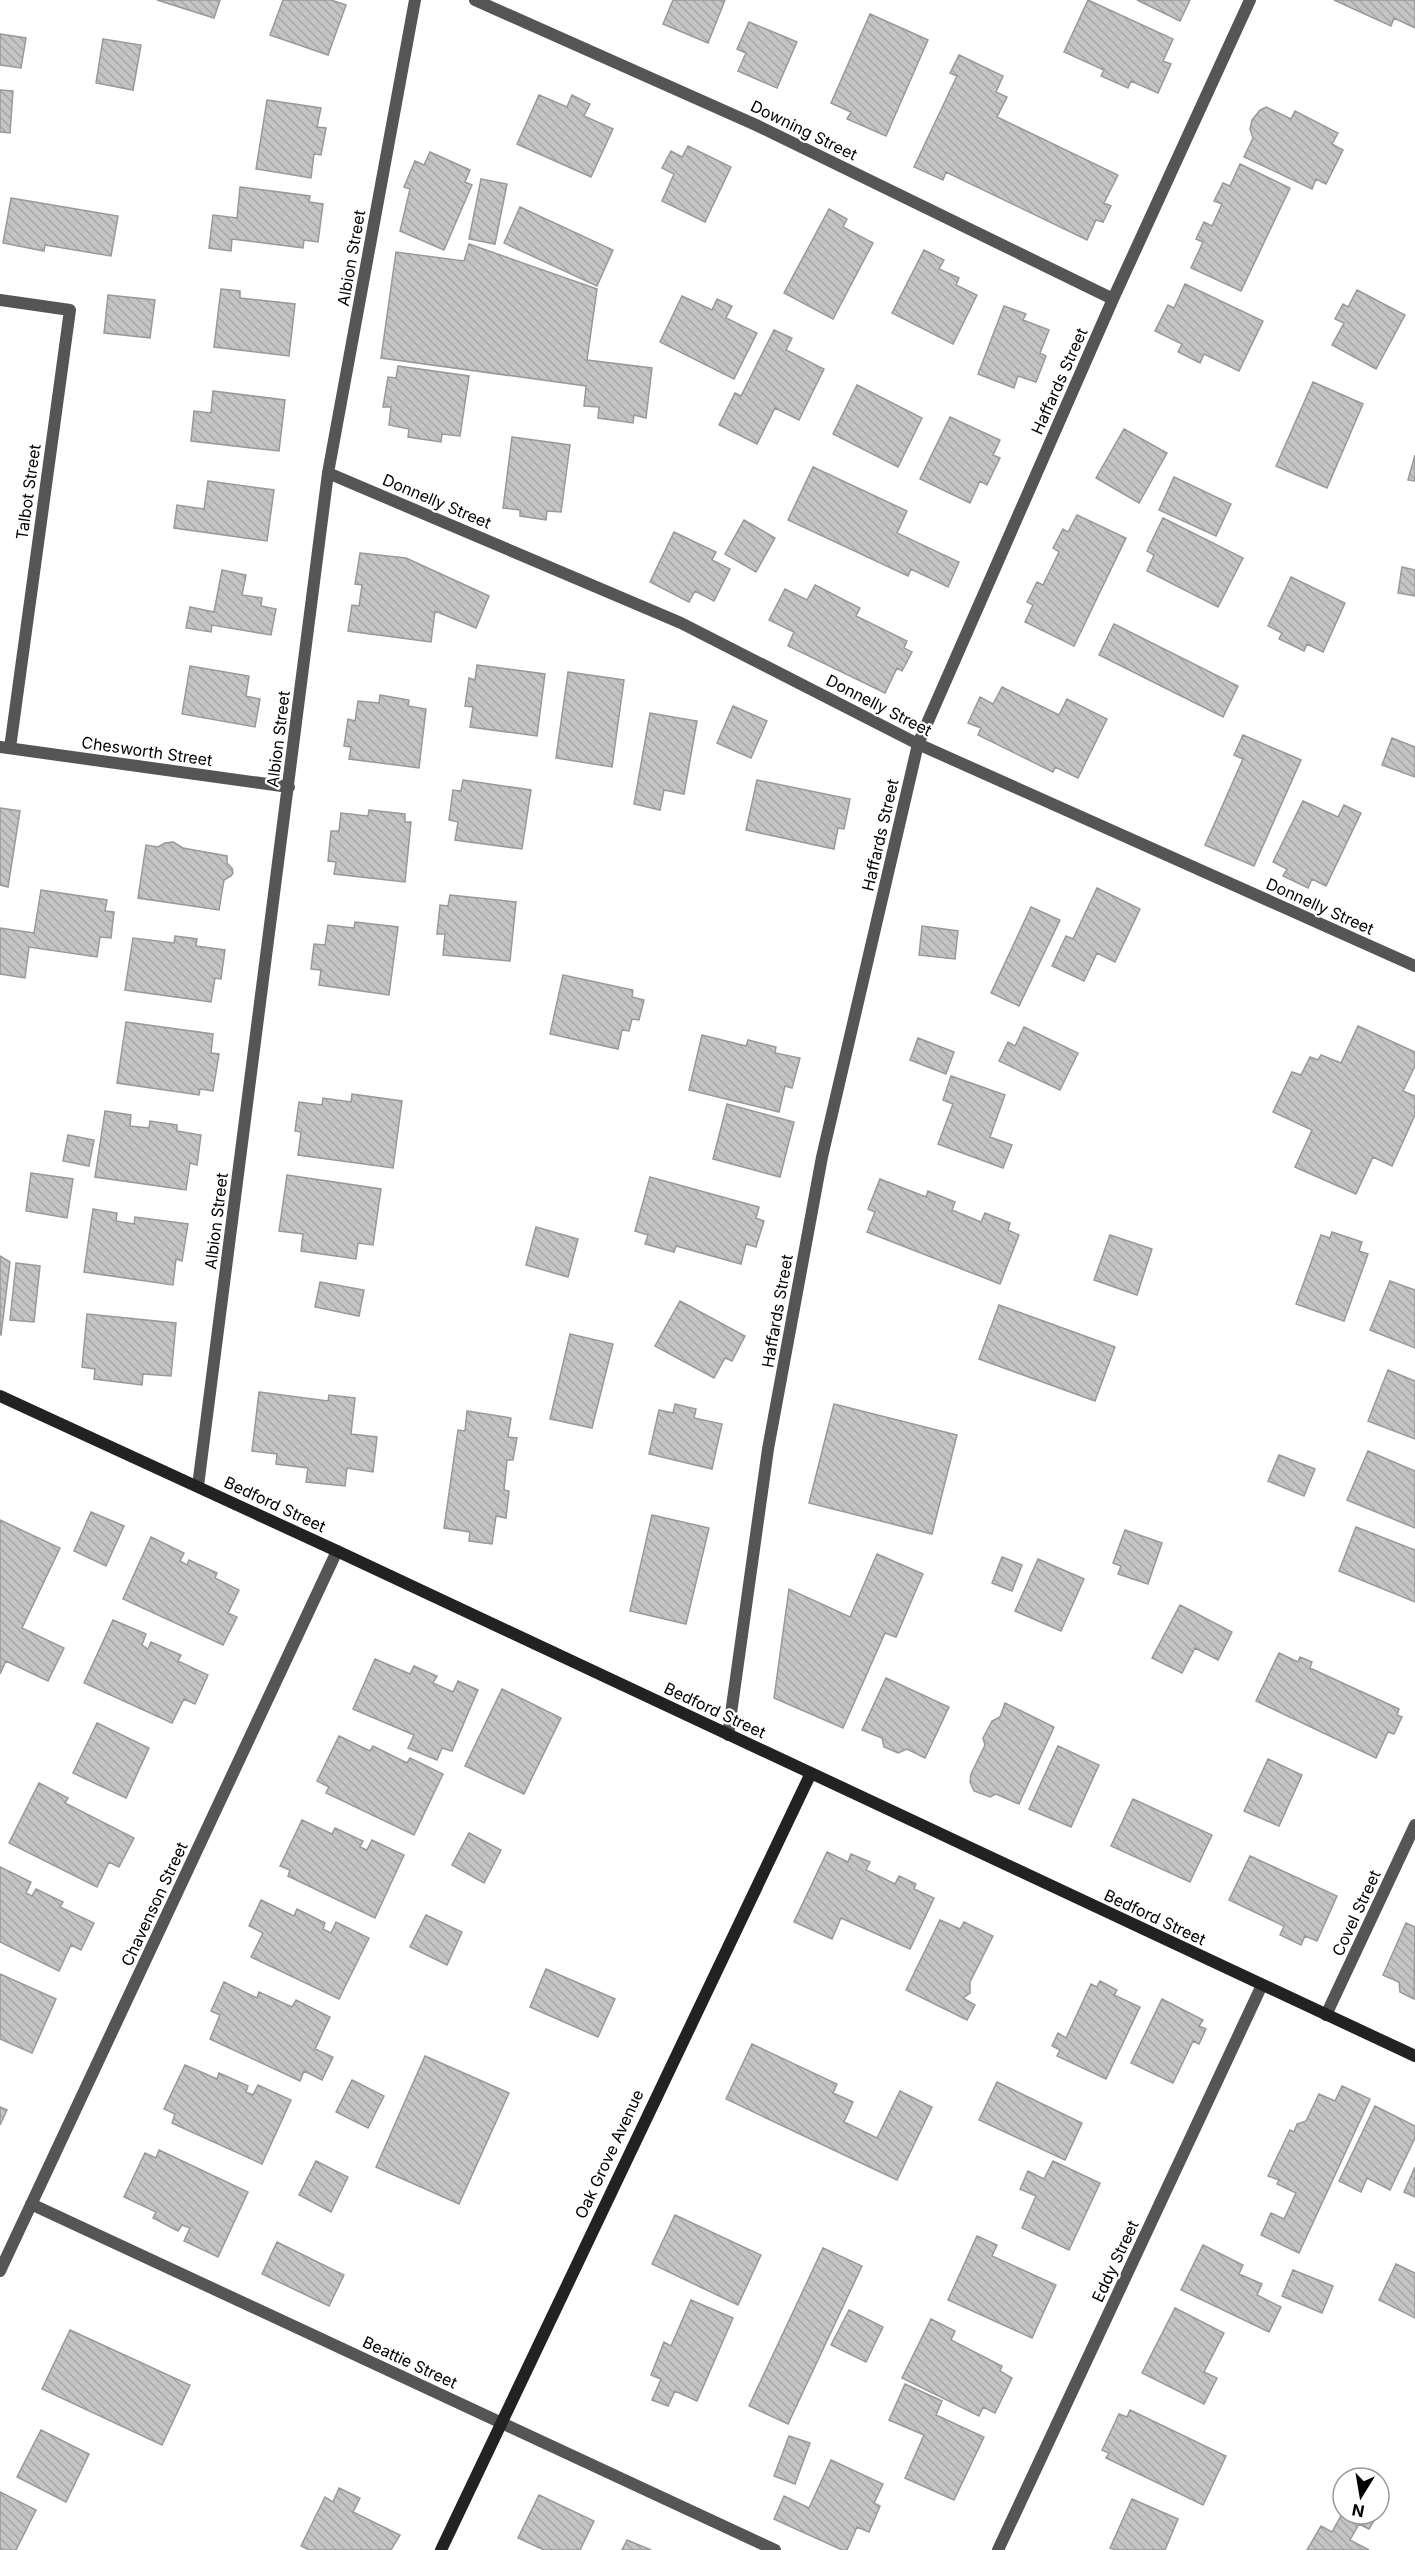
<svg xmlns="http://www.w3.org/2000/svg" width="1415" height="2550" font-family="Inter,sans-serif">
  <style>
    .building { fill: url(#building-back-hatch); stroke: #999; stroke-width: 1.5 }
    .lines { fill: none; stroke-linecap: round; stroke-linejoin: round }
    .street { stroke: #555; stroke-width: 12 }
    .secondary { stroke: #222; stroke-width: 12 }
    .labels { text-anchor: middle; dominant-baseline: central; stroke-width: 4.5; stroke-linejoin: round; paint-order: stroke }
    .street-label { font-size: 16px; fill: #000; stroke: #fff }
  </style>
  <defs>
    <pattern id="building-back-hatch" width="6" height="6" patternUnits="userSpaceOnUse" patternTransform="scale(1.5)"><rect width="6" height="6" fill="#c4c4c4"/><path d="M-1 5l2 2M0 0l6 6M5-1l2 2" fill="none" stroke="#a7a7a7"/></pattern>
  </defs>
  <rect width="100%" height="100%" fill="#fff"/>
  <!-- building -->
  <path class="building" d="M157,0H220L214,18Z
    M283,0H331L346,5L328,55L270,35Z
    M673,0H725L708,43L663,24Z
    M1088,0L1173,39L1163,61L1171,64L1158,93L1131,81L1128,88L1101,76L1104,70L1064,52Z
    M1137,0H1190L1180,21Z
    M1334,0H1415V28L1394,18L1391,26Z
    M870,14L928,40L886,136L847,119L851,112L831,103Z
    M749,22L797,42L777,88L738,71L746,53L737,49Z
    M0,34L26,38L21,68L0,65Z
    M103,39L141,45L133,90L96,83Z
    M959,55L1003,76L996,92L1007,97L997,117L1118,175L1104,203L1111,206L1103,222L1096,220L1087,240L946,172L943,180L914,167L957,76L950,73Z
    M0,90L13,91L10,133L0,132Z
    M539,95L567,107L572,95L590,104L584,116L613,129L591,177L517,144Z
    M267,100L321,108L317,127L326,128L321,155L314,154L311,178L256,169Z
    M1266,107L1291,119L1295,111L1338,133L1332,144L1343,150L1326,184L1316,179L1312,189L1244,157L1253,138L1250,129L1252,120L1260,110Z
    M688,146L731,167L705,222L662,201L674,174L662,168L671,151L682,157Z
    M430,152L470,170L465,182L472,185L444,250L400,231L410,189L404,187L415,161L424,165Z
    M1240,164L1290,188L1241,291L1191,268L1203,242L1196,239L1204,222L1212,226L1222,204L1214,201L1223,183L1230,186Z
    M481,179L507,184L495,244L469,239Z
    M240,187L310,196L309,202L323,204L318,242L304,240L303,248L232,239L231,251L209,248L213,215L237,218Z
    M11,198L118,216L111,256L45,245L44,251L3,243Z
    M520,207L613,250L597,286L504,243Z
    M829,209L847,219L843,227L873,243L833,319L784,293Z
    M469,244L597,289L587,360L652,368L646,418L634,415L633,423L598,418L599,407L584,406L586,386L381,358L396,252L464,261Z
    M924,250L944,260L939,269L959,278L956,285L977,295L953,344L892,313Z
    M1185,284L1263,321L1239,371L1204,354L1200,363L1178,352L1182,344L1155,331L1168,305L1174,308Z
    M221,289L240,291V298L295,304L289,356L214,347Z
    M1357,290L1405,315L1376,369L1332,345L1344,323L1335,319L1343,304L1348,307Z
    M108,295L155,300L150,338L104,333Z
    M682,296L712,310L717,299L732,306L726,318L757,333L734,379L660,342Z
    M1004,306L1026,314L1023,320L1049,330L1040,353L1046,356L1036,382L1018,376L1014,388L978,374Z
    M774,330L792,338L786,350L824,369L799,420L775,408L757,444L719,425L735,393L741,396Z
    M398,366L469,376L460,436L442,434L441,442L408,437L409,429L389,425L391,407H383L388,377L396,378Z
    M1313,382L1363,404L1327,488L1276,466Z
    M857,385L922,418L898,467L833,434Z
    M213,391L285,400L279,451L191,441L194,411L211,413Z
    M950,417L1000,440L993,455L1000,458L987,485L980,481L970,503L920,479Z
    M1124,429L1167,453L1139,503L1096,478Z
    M512,437L570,445L561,512L547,511L546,520L520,516V510L503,508Z
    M1415,455V481L1408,480Z
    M813,467L907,511L897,533L959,562L948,587L911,569L908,576L788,520Z
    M1174,477L1231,504L1216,536L1159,510Z
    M208,481L274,490L267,541L174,528L177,505L204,509Z
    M1077,515L1126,538L1074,646L1025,622L1033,605L1027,602L1037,582L1043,585L1059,552L1053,548L1063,529L1068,532Z
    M1163,518L1243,558L1218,607L1147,571L1154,555L1147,551Z
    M744,520L775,538L756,572L725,554Z
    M674,532L716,552L712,560L730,569L714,601L695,591L689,602L650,582Z
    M360,553L406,558L489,596L476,628L435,611L431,642L348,631L352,605L359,606L362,585L355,584Z
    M1402,567L1415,570V596L1398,593Z
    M222,570L246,575L242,595L262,598L261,606L276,609L271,635L212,625L211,632L186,628L190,607L214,612Z
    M1291,577L1345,603L1323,652L1307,644L1304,651L1279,639L1282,633L1268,626Z
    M815,585L860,608L856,616L907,641L904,648L912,652L902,671L897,668L885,693L788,646L794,632L769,620L785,589L807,600Z
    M1114,624L1238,686L1223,717L1099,655Z
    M477,665L545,674L537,736L470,727L473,707L465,706L469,678L475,680Z
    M190,666L249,676L246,696L260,699L255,727L182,714Z
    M568,672L624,680L612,767L556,758Z
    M1002,687L1059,715L1067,699L1107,719L1078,778L1055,767L1053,772L978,735L981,728L968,723L980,697L993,704Z
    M380,695L409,700L408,706L426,709L419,768L349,759L351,747L344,746L348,719L355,721L358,701L379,703Z
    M733,706L767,721L751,758L717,743Z
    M650,713L697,721L684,794L664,790L660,810L634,804Z
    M1243,735L1301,760L1254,866L1205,845L1243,759L1234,755Z
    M1392,738L1415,747V777L1382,765Z
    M463,780L531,790L522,849L455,840L458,822L449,820L453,790L461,791Z
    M757,780L850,799L844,829L838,828L834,849L746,830Z
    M1303,801L1338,817L1344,805L1361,813L1326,886L1312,879L1308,888L1283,876L1287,869L1273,862Z
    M0,808L20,811L8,887L0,885Z
    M369,810L405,814V822H411L405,882L334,874L336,862L328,861L331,831H339L341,813L368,816Z
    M173,842L183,848L227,856V863L232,868L233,873L231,876L224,880L219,910L138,898L146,845L158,847L165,843Z
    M1097,888L1140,909L1115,962L1097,953L1084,981L1052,966L1066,936L1073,939Z
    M41,890L107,900L105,911L114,912L111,938L100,937L97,957L29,947L25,978L0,974V928L34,933Z
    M450,895L516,902L510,961L443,955L445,934H437L440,905L448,906Z
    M1031,907L1060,920L1019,1006L991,993Z
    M355,922L398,927L389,995L319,985L321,970L311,969L314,944L325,945L328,925L354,928Z
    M922,926L958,931L955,959L919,955Z
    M175,936L197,939L196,946L225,950L221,979L215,978L211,1002L125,990L133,938L174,943Z
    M563,975L633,990L632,997L644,1000L639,1020L632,1019L629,1031L622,1030L618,1049L550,1034Z
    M126,1022L213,1034L211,1053L219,1054L213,1091L200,1089L199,1095L117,1083Z
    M1358,1026L1415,1052V1066L1403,1091L1415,1096V1115L1392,1166L1373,1157L1356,1194L1295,1167L1312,1130L1273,1112L1292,1072L1301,1075L1310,1057L1318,1060L1321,1055L1341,1063Z
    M1024,1027L1078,1053L1060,1090L999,1061L1008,1042L1015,1046Z
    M702,1035L746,1046L748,1040L776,1047L775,1053L800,1058L792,1088L785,1086L779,1112L689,1090Z
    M918,1038L954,1052L946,1074L910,1060Z
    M951,1076L1005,1095L990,1137L1012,1145L1003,1168L938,1144L953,1104L943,1100Z
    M352,1094L402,1101L393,1168L298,1155L301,1132L295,1131L299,1102L322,1105L323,1098L351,1102Z
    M727,1104L794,1122L780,1177L713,1159Z
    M105,1111L131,1115L130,1126L149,1128L150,1121L177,1125V1131L201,1135L197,1165L190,1163L186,1190L95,1177Z
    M68,1135L94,1140L89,1166L63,1161Z
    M31,1173L73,1179L67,1218L26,1211Z
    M287,1175L381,1189L373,1245L358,1243L356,1259L301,1251L303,1234L279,1231Z
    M650,1177L759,1207L756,1218L764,1221L756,1247L746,1244L741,1264L676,1246L674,1252L645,1244L648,1235L635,1231Z
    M880,1179L926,1197L928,1191L955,1202L952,1210L981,1222L985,1213L1010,1223L1008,1230L1019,1235L1000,1284L867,1232L875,1212L868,1209Z
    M93,1209L117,1213L116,1221L134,1224L135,1217L188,1224L182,1261L176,1259L173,1285L84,1272Z
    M536,1227L578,1239L568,1277L526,1265Z
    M1332,1232L1362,1242L1359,1251L1368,1254L1344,1321L1296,1304L1321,1235L1330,1238Z
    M1110,1235L1152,1249L1137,1295L1094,1280Z
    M0,1256L10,1262L1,1335L0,1334Z
    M16,1263L40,1266L34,1322L10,1320Z
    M1390,1281L1415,1290V1348L1370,1330Z
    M320,1282L364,1290L359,1316L315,1307Z
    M680,1301L745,1336L732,1361L725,1358L714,1378L655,1346Z
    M999,1305L1115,1347L1095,1401L979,1359Z
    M87,1314L176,1323L171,1376L143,1374L142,1385L94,1379L95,1369L82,1367Z
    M570,1334L613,1344L592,1428L550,1419Z
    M1388,1370L1415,1381V1439L1368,1421Z
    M259,1392L328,1401L329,1395L355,1398L351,1434L377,1437L373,1472L347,1468L345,1486L306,1482L308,1468L276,1464L277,1454L252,1451Z
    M675,1404L696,1409L694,1418L722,1424L712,1469L649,1454L659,1410L673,1413Z
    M834,1404L957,1435L932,1534L809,1503Z
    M467,1411L511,1418L508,1437L517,1438L513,1460H507L504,1490L509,1491L506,1518L496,1516L492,1544L469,1541L470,1532L444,1528L458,1430L465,1431Z
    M1368,1451L1415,1471V1528L1347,1500Z
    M1279,1455L1315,1469L1304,1496L1268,1481Z
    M91,1512L124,1526L106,1566L74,1551Z
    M652,1515L709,1528L686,1624L630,1611Z
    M0,1520L60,1548L22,1628L64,1648L48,1681L6,1661L0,1674Z
    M1356,1527L1415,1550V1602L1339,1571Z
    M1125,1530L1162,1543L1148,1584L1118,1574L1121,1566L1113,1563Z
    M151,1537L184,1553L180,1561L187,1565L189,1560L217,1573L215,1578L239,1590L228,1613L237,1617L223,1645L123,1599Z
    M877,1554L923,1574L896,1637L885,1633L843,1728L774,1698L789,1589L850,1617Z
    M1002,1557L1022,1565L1012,1591L992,1583Z
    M1038,1559L1084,1579L1061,1631L1015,1611Z
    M1180,1605L1232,1632L1218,1660L1195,1648L1182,1673L1152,1658Z
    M113,1620L146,1634L142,1645L148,1649L151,1642L181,1655L178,1661L208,1675L195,1704L184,1699L172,1723L84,1683Z
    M1279,1653L1298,1662L1300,1657L1312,1662L1310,1668L1399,1709L1397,1715L1402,1717L1394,1734L1388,1732L1376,1758L1256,1701Z
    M375,1659L410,1674L414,1666L437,1676L433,1683L453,1692L458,1681L478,1690L452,1751L442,1748L437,1760L408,1748L414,1735L353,1709Z
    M886,1678L949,1707L925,1758L907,1749L898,1753L884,1747L882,1738L862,1730Z
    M502,1689L561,1718L524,1794L465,1766Z
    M1005,1703L1054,1727L1019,1804L996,1794L990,1797L974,1791L970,1782L971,1774L985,1745L983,1738L992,1721L1000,1717Z
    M97,1723L149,1748L126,1798L73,1773Z
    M339,1736L370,1751L373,1746L407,1763L410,1758L443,1774L414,1835L326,1793L329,1787L317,1781Z
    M1058,1746L1099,1765L1071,1827L1029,1809Z
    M1268,1759L1302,1775L1279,1826L1244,1811Z
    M39,1783L68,1798L65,1803L134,1838L119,1867L109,1862L97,1887L9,1843Z
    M1133,1799L1212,1835L1190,1882L1111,1846Z
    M302,1820L332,1834L335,1828L363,1841L360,1847L367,1850L372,1840L404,1855L375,1918L288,1876L290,1870L280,1866Z
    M469,1833L501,1850L484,1883L452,1865Z
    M827,1852L848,1862L851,1854L870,1862L866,1870L895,1884L899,1876L916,1884L914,1889L934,1898L910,1949L841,1918L832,1939L794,1922Z
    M1250,1856L1337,1896L1317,1941L1305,1936L1301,1945L1280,1935L1284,1926L1229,1900Z
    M0,1867L31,1882L26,1893L32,1896L36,1889L63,1902L60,1907L94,1923L81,1950L71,1945L59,1971L0,1942Z
    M261,1900L294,1916L297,1909L325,1923L323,1929L331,1933L336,1922L369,1938L339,1999L251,1957L263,1933L249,1926Z
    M426,1915L462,1932L447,1965L410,1947Z
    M940,1920L960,1929L964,1922L993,1936L970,1982V1993L963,1998L975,2005L967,2020L906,1990Z
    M1406,1923L1415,1927L1414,1999L1400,1992L1399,1982L1383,1975Z
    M546,1969L615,1999L598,2037L530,2007Z
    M0,1974L56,1999L32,2053L0,2039Z
    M1100,1981L1117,1990L1114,1995L1140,2007L1106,2079L1057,2056L1060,2050L1052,2046L1058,2033L1066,2038L1091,1984L1097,1987Z
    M224,1982L257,1998L259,1992L292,2007L296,2000L330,2017L315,2049L333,2057L322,2080L304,2071L300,2081L210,2039L220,2015L211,2011Z
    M1162,1999L1203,2020L1199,2026L1206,2029L1199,2044L1193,2041L1173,2083L1131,2063Z
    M752,2044L837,2084L833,2093L853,2102L844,2122L877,2138L900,2091L932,2107L897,2180L726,2099Z
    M425,2056L509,2093L459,2204L376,2167Z
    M185,2065L217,2079L219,2073L248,2086L246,2092L253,2095L258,2085L291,2100L262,2164L172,2123L175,2114L164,2109Z
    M352,2080L384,2096L368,2128L336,2112Z
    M997,2082L1082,2123L1065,2160L979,2120Z
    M1342,2086L1370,2099L1299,2253L1261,2235L1271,2213L1284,2219L1296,2193L1277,2184L1279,2180L1268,2176L1290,2130L1294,2132L1297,2124L1306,2121L1319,2094L1335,2101Z
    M1375,2106L1415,2126V2138L1390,2190L1367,2178L1361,2192L1339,2181Z
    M0,2107L7,2110L0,2125Z
    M159,2150L248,2192L218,2257L184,2241L190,2228L182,2225L178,2231L153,2218L156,2212L124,2197L145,2153L156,2158Z
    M316,2161L348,2177L331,2212L299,2195Z
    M1053,2161L1100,2183L1069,2250L1022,2228L1036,2196L1020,2189L1028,2171L1044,2179Z
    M1415,2167V2197L1404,2192Z
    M675,2215L761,2255L738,2305L652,2264Z
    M977,2236L997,2245L992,2256L1056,2285L1032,2338L948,2300Z
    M277,2242L344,2275L329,2306L262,2274Z
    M1203,2245L1243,2265L1239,2274L1262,2284L1257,2295L1281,2307L1269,2332L1181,2290Z
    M823,2248L862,2266L788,2424L749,2406Z
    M1396,2264L1415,2273V2318L1379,2300Z
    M1293,2270L1333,2286L1322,2313L1282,2296Z
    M691,2300L733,2318L697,2401L675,2391L668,2406L652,2400L661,2379L651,2375L664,2342L671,2346Z
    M1175,2308L1224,2333L1204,2372L1217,2378L1204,2404L1142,2373Z
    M849,2310L883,2327L866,2362L831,2345Z
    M931,2319L955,2331L951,2340L1002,2366L1000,2371L1012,2378L995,2413L983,2407L979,2416L902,2378Z
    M70,2330L190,2385L162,2445L42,2389Z
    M905,2384L942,2401L936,2415L984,2437L954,2500L905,2478L924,2435L889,2420Z
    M1130,2410L1226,2456L1203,2505L1106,2458L1109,2453L1102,2450L1119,2414L1127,2417Z
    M41,2430L89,2454L66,2502L17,2477Z
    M789,2436L810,2443L795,2484L774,2476Z
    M831,2460L883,2484L874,2503L880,2506L869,2532L857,2527L847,2550H842L774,2519L784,2496L809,2508Z
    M339,2488L360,2498L353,2512L400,2535L391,2550H309L301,2546L325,2497L333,2502Z
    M0,2492L36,2510L16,2550H0Z
    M539,2495L594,2521L580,2550H544L518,2538Z
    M1132,2499L1178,2519L1165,2550H1116L1110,2548Z
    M1343,2512L1378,2514L1369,2529L1359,2524L1350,2540L1369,2550H1307L1321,2526L1332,2532Z
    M627,2540L651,2550H622Z"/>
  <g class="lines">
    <!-- street -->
    <path class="street" d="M475,0L756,125L1113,299
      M0,300L70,310L10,748
      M328,473L681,623L918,744L1415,966
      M0,747L289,787
      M198,1486L328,473L415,0
      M728,1735L768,1449L822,1157L918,744L1113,299L1250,0
      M1326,2015L1415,1825
      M31,2204L775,2550
      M0,2271L337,1551
      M998,2550L1262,1985"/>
    <!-- secondary -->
    <path class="secondary" d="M0,1396L337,1551L1415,2056
      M441,2550L811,1773"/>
  </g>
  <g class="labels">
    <!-- street labels -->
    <g class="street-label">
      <text transform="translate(804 130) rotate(26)">Downing Street</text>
      <text transform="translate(351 258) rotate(-80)">Albion Street</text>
      <text transform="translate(1059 381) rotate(-66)">Haffards Street</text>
      <text transform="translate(28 492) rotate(-82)">Talbot Street</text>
      <text transform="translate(437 501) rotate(23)">Donnelly Street</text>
      <text transform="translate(879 705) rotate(27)">Donnelly Street</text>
      <text transform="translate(278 739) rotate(-83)">Albion Street</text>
      <text transform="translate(147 751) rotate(8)">Chesworth Street</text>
      <text transform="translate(880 835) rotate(-77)">Haffards Street</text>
      <text transform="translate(1320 906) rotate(24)">Donnelly Street</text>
      <text transform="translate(216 1221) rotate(-83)">Albion Street</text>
      <text transform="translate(777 1311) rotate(-80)">Haffards Street</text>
      <text transform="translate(275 1504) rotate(25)">Bedford Street</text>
      <text transform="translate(715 1710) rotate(25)">Bedford Street</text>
      <text transform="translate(154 1904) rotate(-65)">Chavenson Street</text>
      <text transform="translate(1356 1913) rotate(-65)">Covel Street</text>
      <text transform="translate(1155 1917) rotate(25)">Bedford Street</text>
      <text transform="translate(609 2154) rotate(-65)">Oak Grove Avenue</text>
      <text transform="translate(1115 2261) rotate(-65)">Eddy Street</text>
      <text transform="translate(410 2362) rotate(25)">Beattie Street</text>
    </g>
  </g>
  <!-- north arrow -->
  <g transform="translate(1361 2496) rotate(191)"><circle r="28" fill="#ffffff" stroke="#999999" stroke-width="1.5"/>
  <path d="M0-4.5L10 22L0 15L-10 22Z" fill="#000000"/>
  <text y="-9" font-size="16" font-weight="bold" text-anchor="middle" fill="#000000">N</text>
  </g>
</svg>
